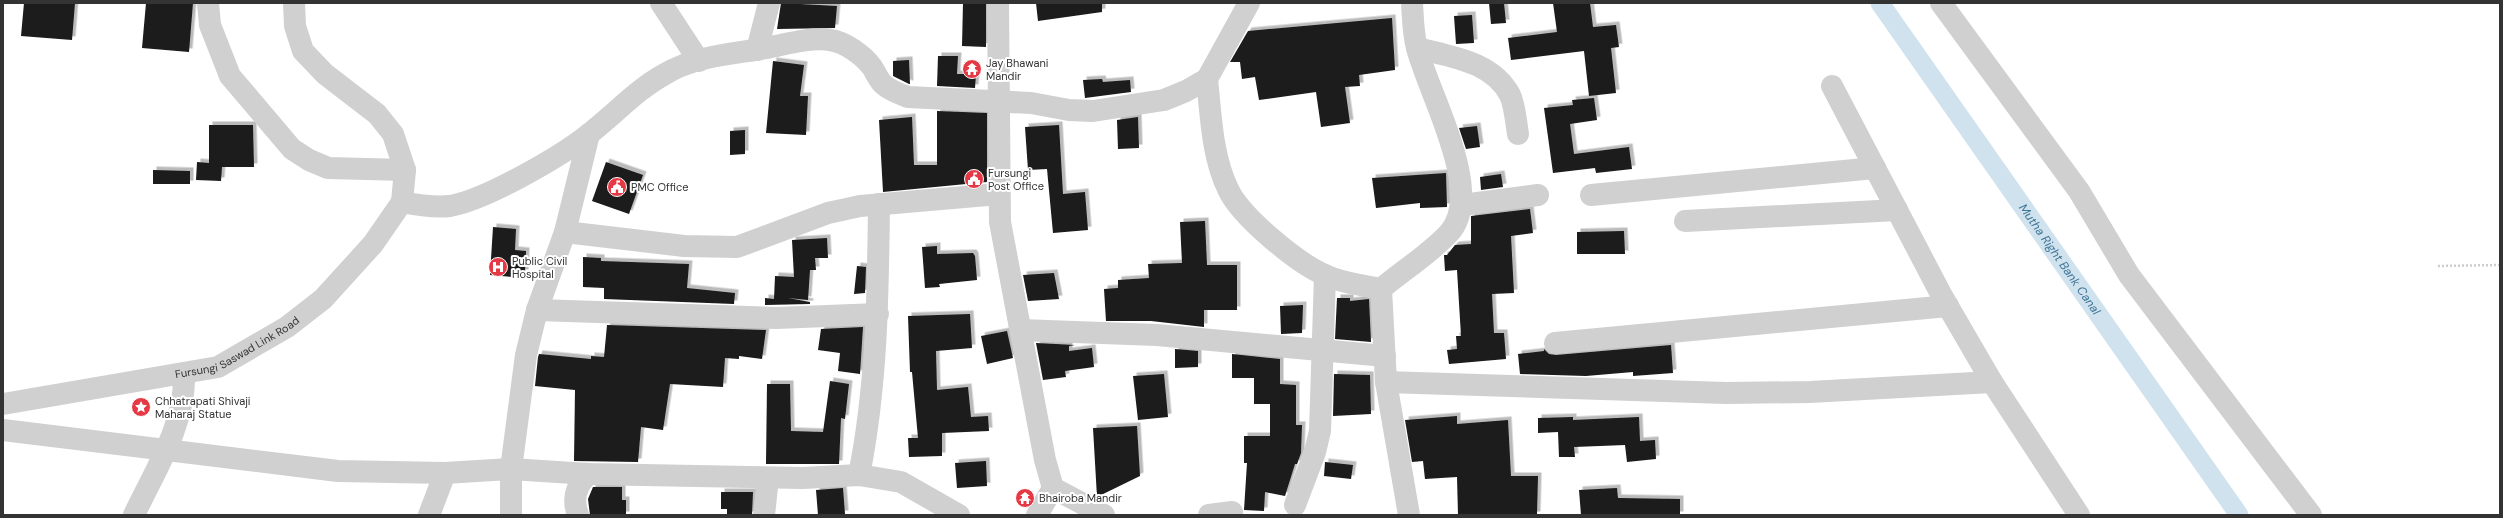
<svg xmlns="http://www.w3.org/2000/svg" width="2503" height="518" font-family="'DM Sans',sans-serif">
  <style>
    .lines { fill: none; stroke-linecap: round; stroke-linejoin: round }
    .canal { stroke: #cfe2ee; stroke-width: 19 }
    .building { fill: #1a1a1a; filter: url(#shadow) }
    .path { stroke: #cdcdcd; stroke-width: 2.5; stroke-dasharray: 2 2; stroke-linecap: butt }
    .minor { stroke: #d0d0d0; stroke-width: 22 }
    .labels { text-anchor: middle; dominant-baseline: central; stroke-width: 4; stroke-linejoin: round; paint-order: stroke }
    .poi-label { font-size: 11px; fill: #333; stroke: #fff; text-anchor: start }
    .street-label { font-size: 11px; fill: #333; stroke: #fff }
    .water-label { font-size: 12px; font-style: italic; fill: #3f7597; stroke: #fff }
  </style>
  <defs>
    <filter id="shadow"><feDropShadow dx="3.5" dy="-3.5" stdDeviation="0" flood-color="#0004"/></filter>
  </defs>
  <rect width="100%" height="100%" fill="#fff"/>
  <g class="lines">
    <!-- canal -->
    <path class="canal" id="s1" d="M1880,3L2239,515"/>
  </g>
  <!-- building -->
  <path class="building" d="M24,3H75L72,40L21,36Z
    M146,3H193L189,52L142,48Z
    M781,3L837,6L835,28L777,29Z
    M963,3H986V47L962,46Z
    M1036,3H1102V12L1038,21Z
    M1489,3H1504L1506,23L1491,24Z
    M1553,3H1590L1593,27L1616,25L1619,47L1611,48L1616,93L1589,96L1584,51L1511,60L1508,38L1557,32Z
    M1472,15L1474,43L1456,44L1454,16Z
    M1392,18L1395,70L1359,75L1360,86L1345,87L1350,123L1321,127L1316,92L1259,100L1255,77L1242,79L1240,62H1230L1248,31Z
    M938,56H958L957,74H976L975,88L937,86Z
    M909,60L910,84H909L893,76V61Z
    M773,61L804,65L800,96H808L806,135L766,133Z
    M1102,79L1103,82L1130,80L1131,92L1085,98L1083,80Z
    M1594,98L1597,120L1570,124L1574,154L1629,147L1632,169L1596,173L1595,168L1553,173L1544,108L1573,105L1572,100Z
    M937,111L987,113V182L883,192L879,120L912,117L914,165H937Z
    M1138,117L1139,148L1118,149L1117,120Z
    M209,125H253L254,167H222L221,181L196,180L197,162L209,163Z
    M1059,125L1063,194L1085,192L1088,230L1053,233L1047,169L1028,170L1025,127Z
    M1477,126L1480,147L1466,149L1459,128Z
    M745,130V154L730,155V131Z
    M606,162L643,175L629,214L592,201Z
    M153,170L190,171V184H153Z
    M1446,173L1447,207L1420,208V203L1376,208L1372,178Z
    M1501,174L1503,187L1481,190L1480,177Z
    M1530,209L1533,233L1511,236L1514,293L1492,294L1494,333H1504L1506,359L1449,364L1447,350L1457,349L1456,336H1461L1457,270L1445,271L1444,255H1447L1455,245L1471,244V216Z
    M1205,221L1207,265H1237V310H1204V327L1151,321H1106L1104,289L1118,288V280L1149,278L1148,264L1182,263L1180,222Z
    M493,227L516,229L515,250L526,251L525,273L513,272L512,277L490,275Z
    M1624,231L1625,254H1577V232Z
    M827,238L828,258H815L816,270H810L808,300L788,298L810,302V304L765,305V298L774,299L775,276L794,277L792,240Z
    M937,246V254L973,253L975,256L977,280L939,284L940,287L925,288L922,247Z
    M583,257L601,258V261L689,264L687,288L735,293L734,304L604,299V288L583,287Z
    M857,266L866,267L865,293L854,294Z
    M1054,273L1059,299L1028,301L1023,275Z
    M1337,298H1350V301L1369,299L1371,342L1335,339Z
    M1303,305L1302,333L1281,334L1280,306Z
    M970,314L972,348L936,351L937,390L968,387L971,417L988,416L989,431L942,433V456L909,457L908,438H918L912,372H910L908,316Z
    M607,325L766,330L762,359L739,356V359L725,358L723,387L670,384L663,430L641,427L638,462L574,461L575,390L535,386L538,357L539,354L591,359V356L604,357Z
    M863,327L860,374L838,371L840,353L818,350L821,329Z
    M1007,331L1013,358L987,364L981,336Z
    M1036,343L1075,345L1069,346V351L1092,348L1094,367L1065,371L1066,377L1043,380Z
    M1671,345L1673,373L1633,376V372L1586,376L1520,374L1518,354L1544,351V349L1549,354L1556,355Z
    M1175,349L1198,351V367L1175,368Z
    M1232,354L1280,359V384L1296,385V425H1302L1301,453L1297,464H1295L1285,496L1265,492L1264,511L1244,510L1247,463H1244V436H1270V404H1254V378H1232Z
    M1164,374L1168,417L1138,420L1133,376Z
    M1334,374L1370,375L1371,414L1333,416Z
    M830,381L849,384L845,419L841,418L839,464H766L767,384H790L791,431L823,432Z
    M1457,416V424L1508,420L1511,476H1538L1537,515H1458L1457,477L1425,479L1423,461L1412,462L1405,420Z
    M1573,417V420L1639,417L1640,441L1655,440L1656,459L1627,462L1625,445L1574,447L1575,457H1559L1558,432L1538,433V418Z
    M1137,426L1140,476L1097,497L1093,428Z
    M986,461L987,486L957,488L955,463Z
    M1325,462L1353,465L1351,479L1324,476Z
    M593,487H622V500H626V515H590L588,499Z
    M843,488L845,514L818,515L816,490Z
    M1617,488L1618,498L1680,499V515H1581L1579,490Z
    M721,492H753L752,515H727V509H721Z"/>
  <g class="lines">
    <!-- path -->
    <path class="path" d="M2438,266L2500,265"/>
    <!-- minor -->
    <g class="minor">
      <path d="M208,3L210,25L230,76L292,149L309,160L328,168L405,170"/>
      <path d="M294,3L295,26L303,51L325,74L377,114L393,134L405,170L402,202"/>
      <path d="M661,3L699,61"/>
      <path d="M998,3L1000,222L1045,460L1053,488L1104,515"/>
      <path d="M1941,3L2079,191L2129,275L2311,515"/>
      <path d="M1417,48C1451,57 1492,61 1510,95C1515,106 1516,122 1518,134"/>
      <path d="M757,50L769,3"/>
      <path d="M1207,79C1211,116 1212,156 1228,189C1240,216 1297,263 1325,275C1341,283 1363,285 1381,289L1386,382L1409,515"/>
      <path d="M1832,86L1942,296L1992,382L2079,515"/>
      <path d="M1591,195L1875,168"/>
      <path d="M1462,205L1538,195"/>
      <path d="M1685,221L1897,210"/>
      <path d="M565,232L684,246L737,247L828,213L860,206L999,194"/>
      <path d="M1381,289C1401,272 1432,252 1449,233C1486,193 1428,93 1417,48C1413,34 1413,18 1412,3"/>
      <path d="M537,310L776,318L878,314"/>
      <path d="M1020,330L1157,335L1385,356"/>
      <path d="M1555,343L1948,306"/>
      <path d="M1386,382L1726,393L1810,392L1992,382"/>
      <path id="s2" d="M3,404L218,367L287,327L323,299L373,244L402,202C417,205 434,208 450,206C485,200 560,157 589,134C615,114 636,90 665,74C695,56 733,54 767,48C787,44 810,37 830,40C845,42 863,55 872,67C876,73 879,81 884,85C891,91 900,94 908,97L1031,103L1069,110L1093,111L1164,100L1186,91L1207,79L1249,3"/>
      <path d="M3,430L338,471L445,473L511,469L588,474L803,478L859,475L901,482L959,515"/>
      <path d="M859,475C877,386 878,294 879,204"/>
      <path d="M1295,505L1315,452L1320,431L1325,275"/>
      <path d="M134,515C154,472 186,424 184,374"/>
      <path d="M429,515L445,473"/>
      <path d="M511,515V469L526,355L537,310L565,232L589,134"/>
      <path d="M578,515C572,499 576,486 588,474"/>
      <path d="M764,515L768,478"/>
      <path d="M1037,515L1053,488"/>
      <path d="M1209,515L1232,512"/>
    </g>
  </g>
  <!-- icons -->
  <defs>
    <symbol id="temple-disc" viewBox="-11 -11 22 22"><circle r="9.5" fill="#e63946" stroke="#fff"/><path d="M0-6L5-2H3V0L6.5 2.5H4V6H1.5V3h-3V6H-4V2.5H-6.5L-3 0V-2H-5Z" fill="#fff"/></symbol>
    <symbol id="civic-disc" viewBox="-11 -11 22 22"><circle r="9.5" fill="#e63946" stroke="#fff"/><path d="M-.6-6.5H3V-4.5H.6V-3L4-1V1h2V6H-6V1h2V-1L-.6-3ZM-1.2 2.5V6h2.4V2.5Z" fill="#fff"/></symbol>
    <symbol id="hospital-disc" viewBox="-11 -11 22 22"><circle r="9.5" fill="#e63946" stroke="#fff"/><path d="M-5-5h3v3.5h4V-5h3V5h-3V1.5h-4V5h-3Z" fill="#fff"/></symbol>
    <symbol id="sight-disc" viewBox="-11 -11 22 22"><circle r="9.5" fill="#e63946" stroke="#fff"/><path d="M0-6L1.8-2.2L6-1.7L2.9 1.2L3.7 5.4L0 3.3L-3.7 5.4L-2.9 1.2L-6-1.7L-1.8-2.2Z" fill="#fff"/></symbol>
  </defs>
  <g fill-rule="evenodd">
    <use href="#temple-disc" x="961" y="58" width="22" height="22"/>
    <use href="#civic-disc" x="963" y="168" width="22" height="22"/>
    <use href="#civic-disc" x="606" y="176" width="22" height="22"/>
    <use href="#hospital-disc" x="487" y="256" width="22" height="22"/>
    <use href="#sight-disc" x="130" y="396" width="22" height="22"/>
    <use href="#temple-disc" x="1014" y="487" width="22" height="22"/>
  </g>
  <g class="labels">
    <!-- poi labels -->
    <g class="poi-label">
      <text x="986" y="63">Jay Bhawani<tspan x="986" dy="13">Mandir</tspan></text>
      <text x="988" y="173">Fursungi<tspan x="988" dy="13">Post Office</tspan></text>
      <text x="631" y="187">PMC Office</text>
      <text x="512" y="261">Public Civil<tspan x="512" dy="13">Hospital</tspan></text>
      <text x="155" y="401">Chhatrapati Shivaji<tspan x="155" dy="13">Maharaj Statue</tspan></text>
      <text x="1039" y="498">Bhairoba Mandir</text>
    </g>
    <!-- street labels -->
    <g class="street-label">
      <text stroke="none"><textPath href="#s2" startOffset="243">Fursungi Saswad Link Road</textPath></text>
    </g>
    <!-- water labels -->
    <g class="water-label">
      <text stroke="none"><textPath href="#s1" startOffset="313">Mutha Right Bank Canal</textPath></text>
    </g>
  </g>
  <!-- border -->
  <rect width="2503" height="518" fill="none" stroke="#333333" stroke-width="8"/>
</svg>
